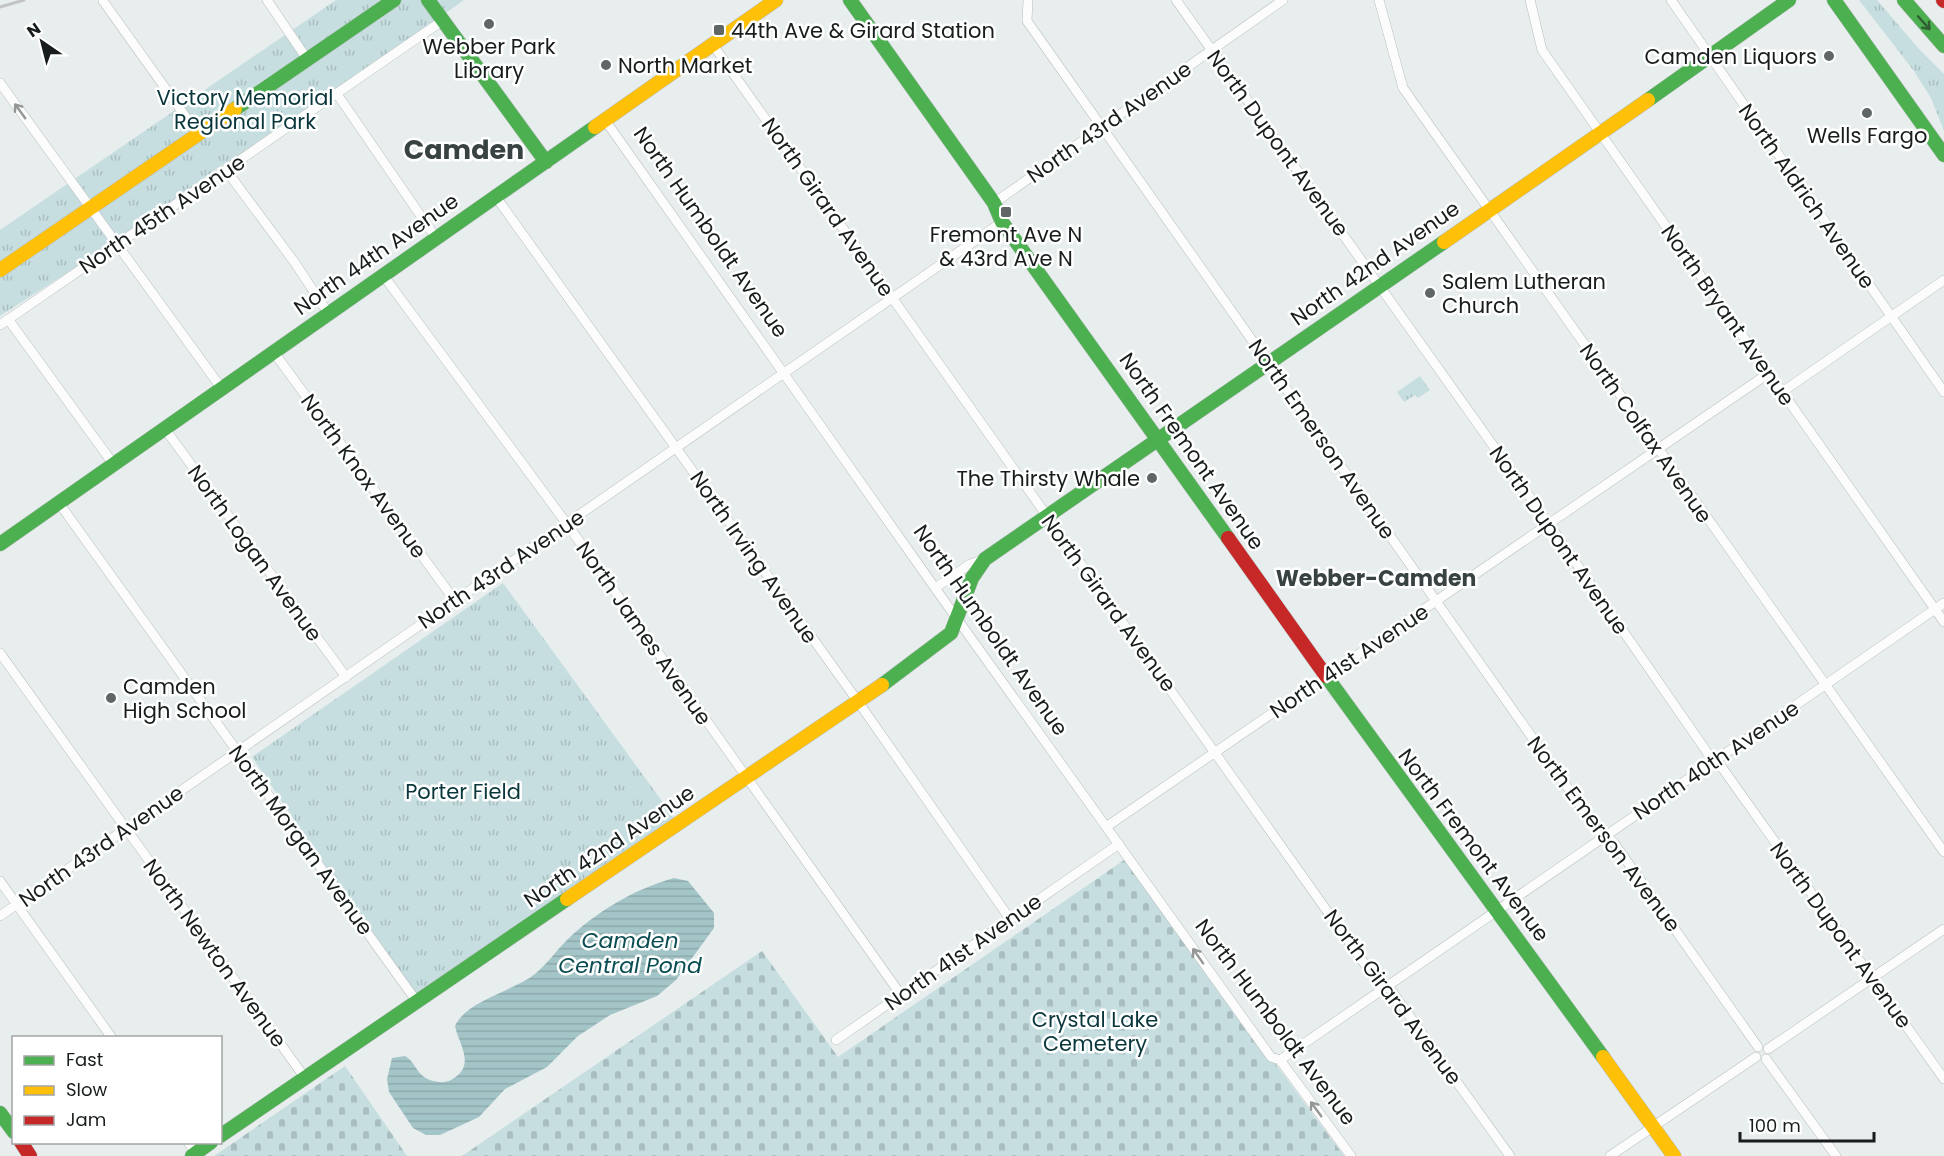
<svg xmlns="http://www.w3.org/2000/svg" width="1944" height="1156" font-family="Poppins,sans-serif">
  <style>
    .cemetery { fill: url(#cemetery-stones) }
    .park { fill: url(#park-tufts) }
    .water { fill: url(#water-rules) }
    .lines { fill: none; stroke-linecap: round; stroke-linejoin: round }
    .street-casing { stroke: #b9bebe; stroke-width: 10 }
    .fast-casing { stroke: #b9bebe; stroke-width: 15 }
    .slow-casing { stroke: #b9bebe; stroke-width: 15 }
    .jam-casing { stroke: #b9bebe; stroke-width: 15 }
    .street { stroke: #fcfcfc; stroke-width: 9 }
    .fast { stroke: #4caf50; stroke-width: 14 }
    .slow { stroke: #ffc107; stroke-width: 14 }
    .jam { stroke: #c62828; stroke-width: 14 }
    .rail { stroke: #c3c4c4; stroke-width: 3 }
    .oneway { stroke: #2f5e33 }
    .oneway2 { stroke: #959797 }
    .poi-dot { fill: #606666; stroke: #fff; stroke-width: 2 }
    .labels { text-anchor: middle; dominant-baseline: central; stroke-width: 5; stroke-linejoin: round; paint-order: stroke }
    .poi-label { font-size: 21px; fill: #171c1c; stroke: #fff; text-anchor: start }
    .park-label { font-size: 21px; fill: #09363a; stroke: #fff }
    .street-label { font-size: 21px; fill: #171c1c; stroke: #fff }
    .neighbourhood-label { font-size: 22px; font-weight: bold; fill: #384243; stroke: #fff }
    .water-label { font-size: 22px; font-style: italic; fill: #094c52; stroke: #fff }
    .district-label { font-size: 27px; font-weight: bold; fill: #384243; stroke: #fff }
  </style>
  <defs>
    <pattern id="cemetery-stones" width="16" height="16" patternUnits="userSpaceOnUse" patternTransform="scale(1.5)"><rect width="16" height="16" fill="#c6dee0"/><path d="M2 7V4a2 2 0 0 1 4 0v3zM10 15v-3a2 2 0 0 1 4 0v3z" fill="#a9bec0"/></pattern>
    <pattern id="park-tufts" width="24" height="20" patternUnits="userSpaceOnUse" patternTransform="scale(1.5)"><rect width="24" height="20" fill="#c6dee0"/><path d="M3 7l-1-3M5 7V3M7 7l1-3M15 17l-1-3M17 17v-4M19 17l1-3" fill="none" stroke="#a9bec0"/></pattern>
    <pattern id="water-rules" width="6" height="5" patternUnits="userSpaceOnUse" patternTransform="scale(1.5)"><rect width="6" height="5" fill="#a4c5c8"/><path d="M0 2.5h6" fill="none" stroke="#8ca9ab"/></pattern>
  </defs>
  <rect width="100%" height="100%" fill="#e8eeee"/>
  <!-- cemetery -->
  <path class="cemetery" d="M1124,860L1344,1156H462L762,951L838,1057Z
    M345,1066L407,1156H214Z"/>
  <!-- park -->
  <path class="park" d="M336,0H464L267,141L222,165L115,242L0,316V230Z
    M1859,0H1877L1919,49L1944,74V131L1931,98L1914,71Z
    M1420,376L1430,390L1418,398L1415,395L1404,402L1397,392Z
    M503,583L678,823L417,1002L252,757Z"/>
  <!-- water -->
  <path class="water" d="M674,878L688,881L714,913V928L676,980L657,996L610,1015L578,1036L547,1067L505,1089L479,1117L440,1135H426L413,1128L389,1092L387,1079L392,1058L405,1056C414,1061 416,1071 424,1077C432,1082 443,1084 451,1080C477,1066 459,1045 455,1026C467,1000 512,992 535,974C547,964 556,951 567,940C596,912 634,889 674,878Z"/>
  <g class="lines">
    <defs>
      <path id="street" d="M267,0L307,59
        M1028,0L1027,21L1596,828L1614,843L1758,1047
        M1176,0L1549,524L1709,755L1723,769L1944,1079
        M1379,0L1403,88L1944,852
        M1530,0L1542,50L1944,622
        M1671,0L1944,392
        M103,1L198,134
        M713,45L1376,980L1388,986L1510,1156
        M0,83L222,389
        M337,94L436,238
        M605,120L935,588L1271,1057L1280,1060L1351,1156
        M226,170L295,263L328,313
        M496,197L859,703L1010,919
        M994,203L1283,0
        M383,275L567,524L901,995
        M8,319L114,465
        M0,325L442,21
        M273,351L455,601
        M1782,392L1944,280
        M165,429L346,677
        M59,503L417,1002
        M935,588L970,564L985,559
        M0,653L305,1078
        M1106,827L1769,373
        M0,881L112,1038
        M0,916L1002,222
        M836,1040L1119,844
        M1768,1049L1944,929
        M1766,1059L1836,1156
        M1280,1060L1944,603
        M188,1142L196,1153
        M1610,1156L1756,1057"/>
      <path id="fast" d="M428,0L546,162
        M850,0L994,203L1002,222L1228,538
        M1834,0L1944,155
        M1904,0L1944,46
        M1648,100L1789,0
        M235,109L394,0
        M0,544L595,127
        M1326,676L1603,1057
        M882,685L951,633L972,578L985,559L1444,242
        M0,1113L14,1132
        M220,1136L567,899
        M192,1156L211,1142"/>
      <path id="slow" d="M595,127L776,0
        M1444,242L1648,100
        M0,270L235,109
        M567,899L882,685
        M1603,1057L1674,1156"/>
      <path id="jam" d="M1943,0L1944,1
        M1228,538L1326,676
        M21,1142L30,1156"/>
    </defs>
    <!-- street casing -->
    <use href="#street" class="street-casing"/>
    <!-- fast casing -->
    <use href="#fast" class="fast-casing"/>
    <!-- slow casing -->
    <use href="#slow" class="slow-casing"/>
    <!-- jam casing -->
    <use href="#jam" class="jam-casing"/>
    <!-- street -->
    <use href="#street" class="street"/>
    <!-- fast -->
    <use href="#fast" class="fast"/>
    <!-- slow -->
    <use href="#slow" class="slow"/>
    <!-- jam -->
    <use href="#jam" class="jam"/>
    <!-- rail -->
    <path class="rail" d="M0,7L24,0"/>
  </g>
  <!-- one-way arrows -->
  <defs><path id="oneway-shaft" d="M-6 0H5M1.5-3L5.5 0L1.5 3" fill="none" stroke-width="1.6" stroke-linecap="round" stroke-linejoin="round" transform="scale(1.5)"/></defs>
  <use class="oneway" href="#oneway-shaft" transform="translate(1924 23) rotate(48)"/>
  <g class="oneway2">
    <use href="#oneway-shaft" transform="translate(20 111) rotate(-126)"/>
    <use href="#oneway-shaft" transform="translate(1198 956) rotate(-125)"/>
    <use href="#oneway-shaft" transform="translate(1316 1109) rotate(-126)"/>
  </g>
  <!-- markers -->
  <g class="poi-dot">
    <circle cx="489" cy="24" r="6"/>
    <rect x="713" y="24" width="12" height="12" rx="3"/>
    <circle cx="1829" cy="56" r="6"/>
    <circle cx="606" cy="65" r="6"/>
    <circle cx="1867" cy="113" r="6"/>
    <rect x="1000" y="206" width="12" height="12" rx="3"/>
    <circle cx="1430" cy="293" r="6"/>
    <circle cx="1152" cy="478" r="6"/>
    <circle cx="111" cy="698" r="6"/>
  </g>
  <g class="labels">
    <!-- poi labels -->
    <g class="poi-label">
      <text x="731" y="30">44th Ave &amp; Girard Station</text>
      <text x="489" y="46" text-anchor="middle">Webber Park<tspan x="489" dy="24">Library</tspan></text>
      <text x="1817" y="56" text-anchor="end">Camden Liquors</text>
      <text x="618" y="65">North Market</text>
      <text x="1867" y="135" text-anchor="middle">Wells Fargo</text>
      <text x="1006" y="234" text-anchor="middle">Fremont Ave N<tspan x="1006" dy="24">&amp; 43rd Ave N</tspan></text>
      <text x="1442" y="281">Salem Lutheran<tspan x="1442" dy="24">Church</tspan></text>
      <text x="1140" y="478" text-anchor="end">The Thirsty Whale</text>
      <text x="123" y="686">Camden<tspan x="123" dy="24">High School</tspan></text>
    </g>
    <!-- park labels -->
    <g class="park-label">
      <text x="245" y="97">Victory Memorial<tspan x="245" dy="24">Regional Park</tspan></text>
      <text x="463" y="791">Porter Field</text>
      <text x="1095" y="1019">Crystal Lake<tspan x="1095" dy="24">Cemetery</tspan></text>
    </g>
    <!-- street labels -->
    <g class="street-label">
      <text transform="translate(1109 122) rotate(-35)">North 43rd Avenue</text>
      <text transform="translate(1278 143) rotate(54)">North Dupont Avenue</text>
      <text transform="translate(1807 196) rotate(55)">North Aldrich Avenue</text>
      <text transform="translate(828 207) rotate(55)">North Girard Avenue</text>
      <text transform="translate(162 214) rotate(-34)">North 45th Avenue</text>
      <text transform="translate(711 232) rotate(55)">North Humboldt Avenue</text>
      <text transform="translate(376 254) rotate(-35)">North 44th Avenue</text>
      <text transform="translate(1375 263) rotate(-35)">North 42nd Avenue</text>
      <text transform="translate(1728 315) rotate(55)">North Bryant Avenue</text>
      <text transform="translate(1646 433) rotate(55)">North Colfax Avenue</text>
      <text transform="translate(1322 439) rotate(55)">North Emerson Avenue</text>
      <text transform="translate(1192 451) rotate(55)">North Fremont Avenue</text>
      <text transform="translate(364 476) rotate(54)">North Knox Avenue</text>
      <text transform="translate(1559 540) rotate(55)">North Dupont Avenue</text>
      <text transform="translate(255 553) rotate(54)">North Logan Avenue</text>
      <text transform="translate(754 557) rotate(55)">North Irving Avenue</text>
      <text transform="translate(501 569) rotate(-34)">North 43rd Avenue</text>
      <text transform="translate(1109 603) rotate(54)">North Girard Avenue</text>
      <text transform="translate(991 630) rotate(55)">North Humboldt Avenue</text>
      <text transform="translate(644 633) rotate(55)">North James Avenue</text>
      <text transform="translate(1349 661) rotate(-34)">North 41st Avenue</text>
      <text transform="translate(1716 760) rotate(-34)">North 40th Avenue</text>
      <text transform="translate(1604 834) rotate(53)">North Emerson Avenue</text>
      <text transform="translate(301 840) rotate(54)">North Morgan Avenue</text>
      <text transform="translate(1474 845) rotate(53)">North Fremont Avenue</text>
      <text transform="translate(101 846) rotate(-35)">North 43rd Avenue</text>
      <text transform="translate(609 846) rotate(-34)">North 42nd Avenue</text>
      <text transform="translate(1841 935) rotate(54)">North Dupont Avenue</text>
      <text transform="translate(963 952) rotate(-35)">North 41st Avenue</text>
      <text transform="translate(215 953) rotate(54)">North Newton Avenue</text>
      <text transform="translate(1393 997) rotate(53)">North Girard Avenue</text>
      <text transform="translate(1276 1022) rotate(53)">North Humboldt Avenue</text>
    </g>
    <!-- neighbourhood labels -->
    <g class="neighbourhood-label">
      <text x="1376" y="578">Webber-Camden</text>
    </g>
    <!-- water labels -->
    <g class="water-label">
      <text x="630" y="940">Camden<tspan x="630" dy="25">Central Pond</tspan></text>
    </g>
    <!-- district labels -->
    <g class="district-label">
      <text x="464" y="149">Camden</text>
    </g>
  </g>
  <!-- legend -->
  <rect x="12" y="1036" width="210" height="108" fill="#ffffff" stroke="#a2a4a4" stroke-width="1.5"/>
  <rect x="24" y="1056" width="30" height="9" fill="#4caf50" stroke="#a2a4a4" stroke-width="1.5"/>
  <text x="66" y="1066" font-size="18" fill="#171c1c">Fast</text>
  <rect x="24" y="1086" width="30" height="9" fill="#ffc107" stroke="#a2a4a4" stroke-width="1.5"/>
  <text x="66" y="1096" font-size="18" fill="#171c1c">Slow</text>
  <rect x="24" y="1116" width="30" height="9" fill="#c62828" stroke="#a2a4a4" stroke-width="1.5"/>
  <text x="66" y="1126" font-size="18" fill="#171c1c">Jam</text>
  <!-- north arrow -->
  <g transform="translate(42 42) rotate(325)" stroke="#ffffff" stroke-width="4.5" paint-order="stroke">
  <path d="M0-4.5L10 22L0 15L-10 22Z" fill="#171c1c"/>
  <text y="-9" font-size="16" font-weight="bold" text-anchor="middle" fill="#171c1c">N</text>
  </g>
  <!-- scale -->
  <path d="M1740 1132v9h134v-9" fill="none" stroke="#171c1c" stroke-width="3"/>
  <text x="1749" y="1132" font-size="18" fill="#171c1c" stroke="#ffffff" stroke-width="4.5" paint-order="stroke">100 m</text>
</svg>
